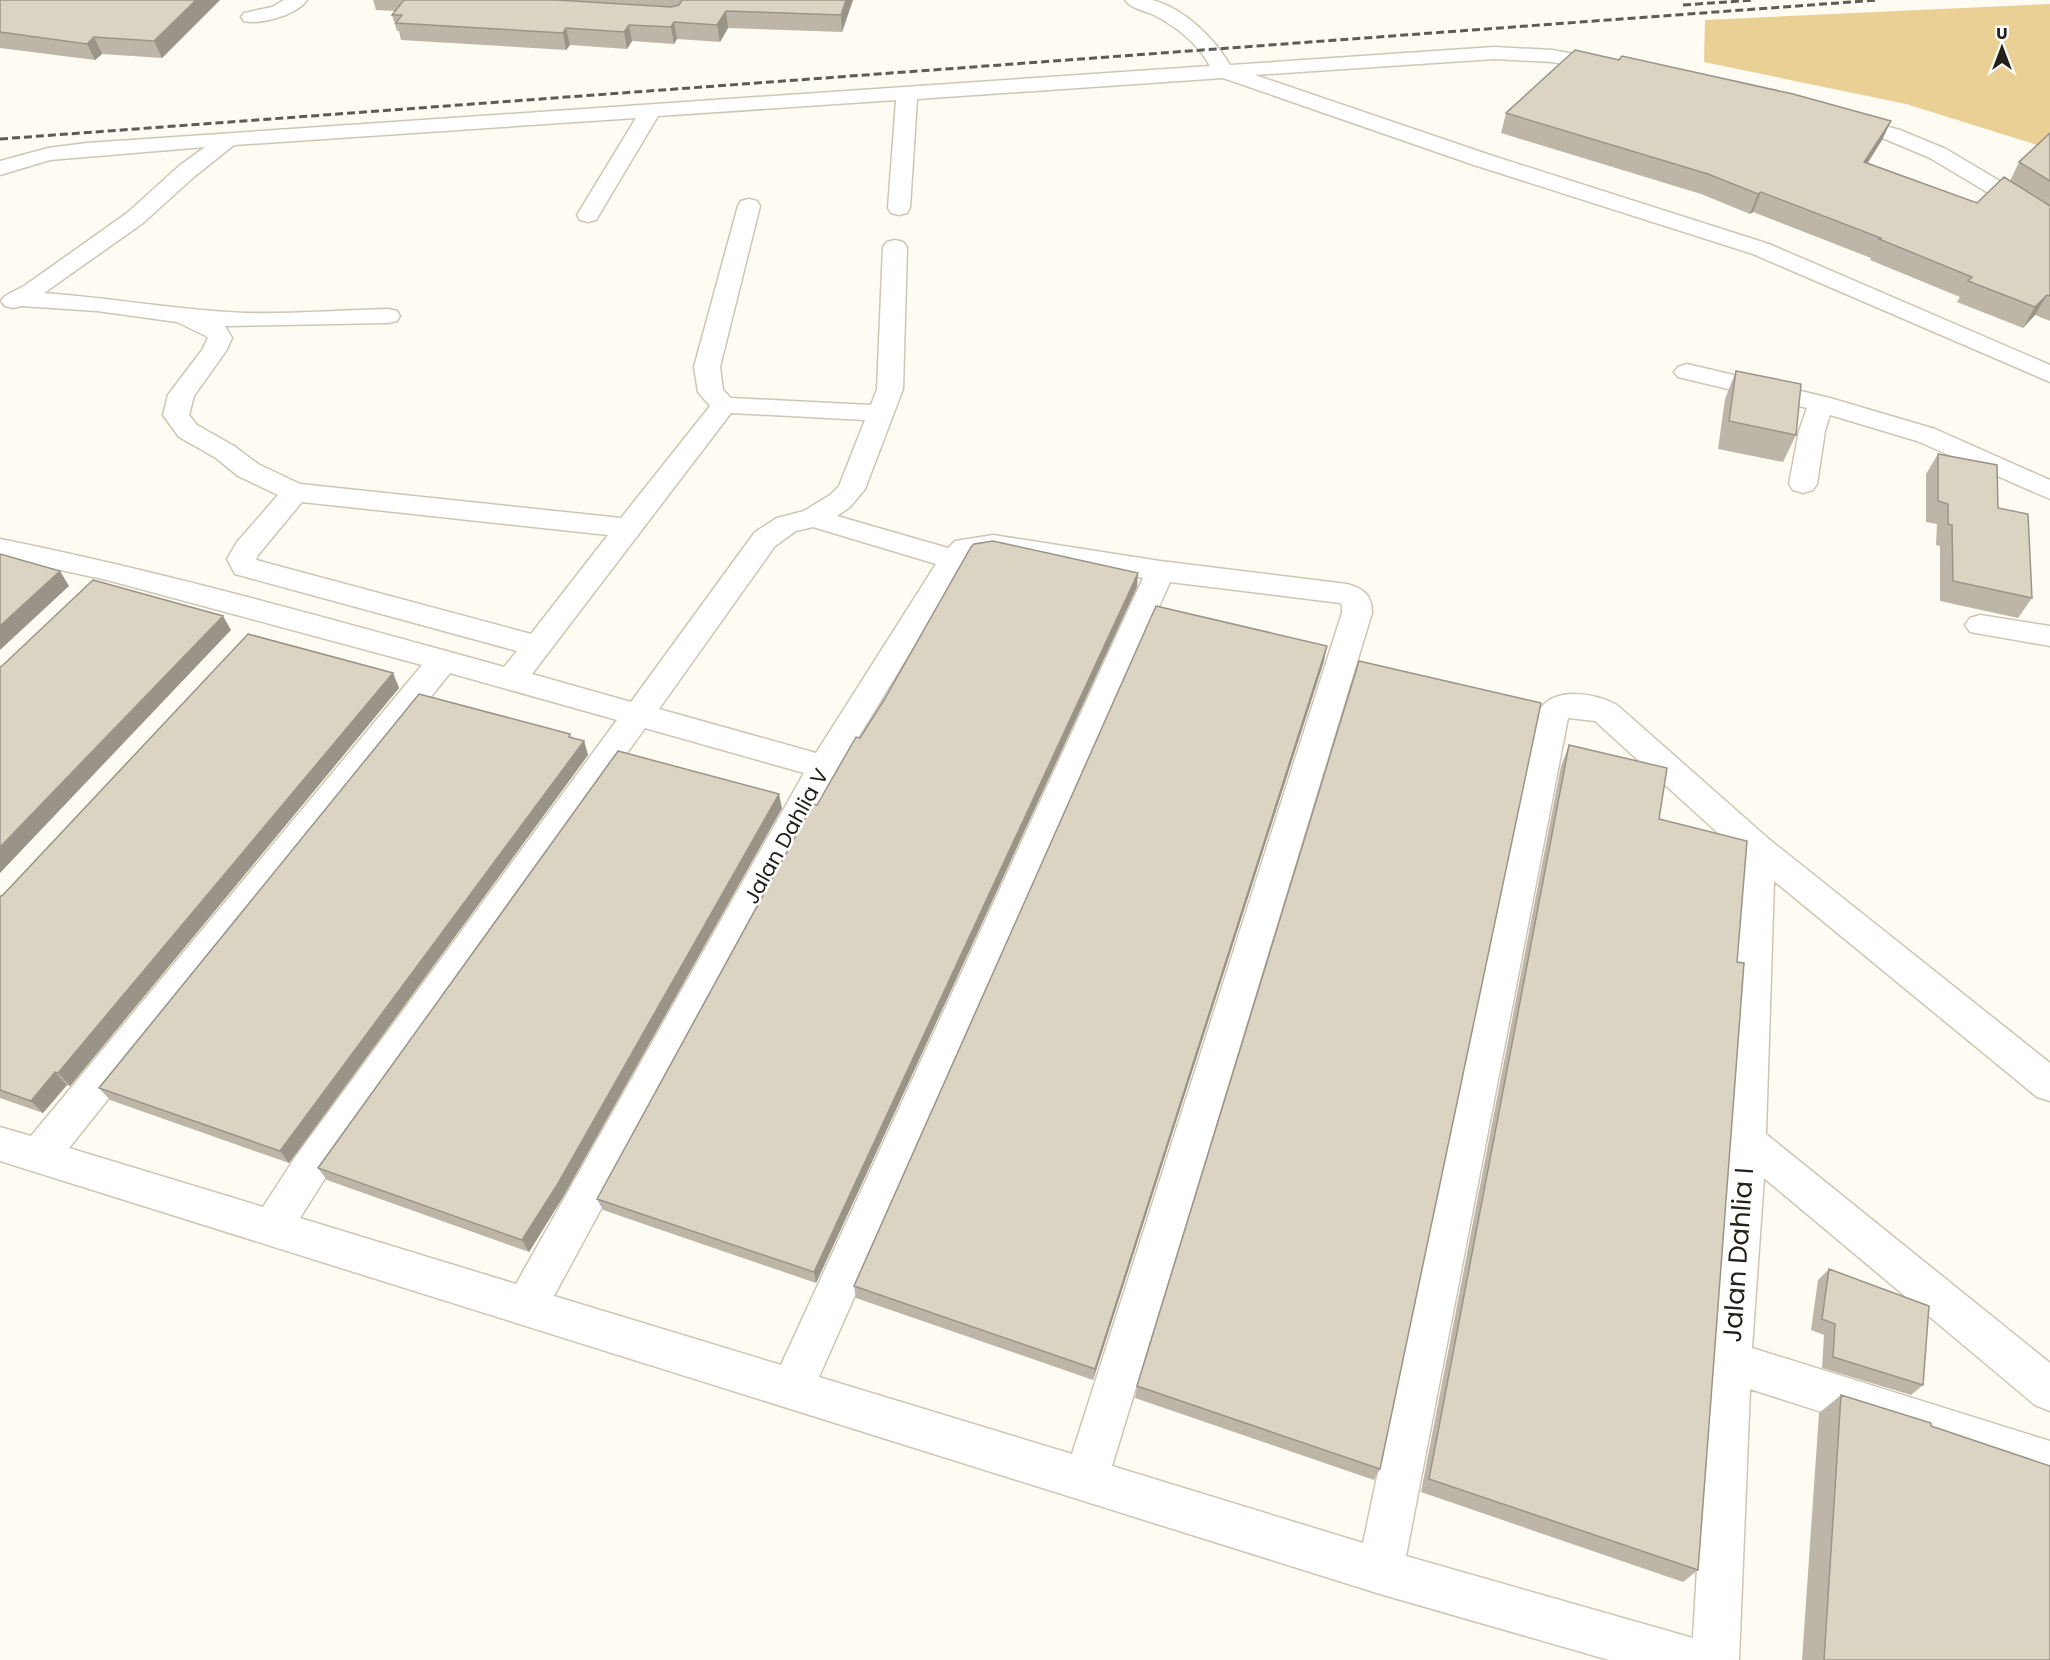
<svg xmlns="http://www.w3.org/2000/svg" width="2050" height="1660" font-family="Poppins,sans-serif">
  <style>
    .green { fill: #ebd096 }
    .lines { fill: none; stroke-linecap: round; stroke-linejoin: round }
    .minor-casing { stroke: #cec6b5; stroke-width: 3 }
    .minor { fill: #fff; fill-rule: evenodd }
    .rail { stroke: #5e5b55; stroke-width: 3; stroke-dasharray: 8 4; stroke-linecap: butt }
    .wall { fill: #bdb6a8 }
    .shaded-wall { fill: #9a9488 }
    .building { fill: #dcd4c3; stroke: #9a9488; stroke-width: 1.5 }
    .labels { text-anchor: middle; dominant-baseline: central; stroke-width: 5; stroke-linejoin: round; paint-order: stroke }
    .street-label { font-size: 21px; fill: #24211b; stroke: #fff }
    .near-street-label { font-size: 26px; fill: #24211b; stroke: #fff }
  </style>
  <rect width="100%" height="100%" fill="#fefbf3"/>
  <!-- green -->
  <path class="green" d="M2050,4V149L1906,104L1704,62L1705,20Z"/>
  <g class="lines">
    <defs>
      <path id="minor" d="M284,0H307C297,15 261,25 244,21L241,17L244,13L272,7Z
        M1125,0C1133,0 1144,0 1152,0C1184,8 1214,38 1230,65L1494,47L1552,50L1618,62L1621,66L1618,70L1611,72L1552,62L1494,59L1255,75L1490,155L1769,244L2050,365V382L1753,254L1474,165L1223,78L917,99L910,208L907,213L899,215L891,213L888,208L896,100L658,116L599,215L596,220L588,222L580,220L577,215L636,118L234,145L195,176L143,223L44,293C112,298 178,310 245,313C293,314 341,310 388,309L397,311L400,316L397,321L388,323L225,326L232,338L226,351L194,396L189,415L197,425L234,446L258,464L300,484L621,518L710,406L698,392L694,367L738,206L741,201L749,199L757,201L760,206L720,367L723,390L731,398L871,405L877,389L883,247L887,242L895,240L903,242L907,247L903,389L865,489L850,507L837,516L948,548L955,541L993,535L1160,561L1347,584C1364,589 1372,595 1372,613L1112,1466L1363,1543L1539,711C1553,686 1595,693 1617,705L1770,840L2050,1063V1101L2037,1097L1774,881L1766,1134L2050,1363V1411L2035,1405L1764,1178L1752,1348L2050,1441V1485L1750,1389L1739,1660H1609L1380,1594L0,1161V1127L31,1136L422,665L107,580L0,557V539C170,573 337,621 504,667L517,651L235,574L227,559L237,542L278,495L238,476L216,458L179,437L163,415L168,395L202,350L208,338L206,336L177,322L97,311L21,306L13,308L5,306L1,301L5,296L24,286L127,213L179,166L205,147L50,160L0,175V161L48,148L87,143L1210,66C1198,44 1177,27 1154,15C1145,11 1130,8 1125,0ZM731,413L865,420L839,486L830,495L804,511L777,518L755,532L631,702L532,674ZM302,502L608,535L531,634L256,560L258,555ZM813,527L936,564L816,753L659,709L775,546L796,531ZM993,553L1143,578L781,1365L554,1296L836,774L963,566L973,556ZM1170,582L1340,603L1342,605V613L1072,1454L819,1377ZM450,673L617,720L296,1156L263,1207L69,1148ZM1568,718L1595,721L1741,854L1728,1141L1709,1362L1693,1638L1406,1556ZM645,728L804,773L516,1284L300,1218L324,1180Z
        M1842,114L1900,130L1946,149L2050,211V227L2042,225L1930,158L1885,139L1835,124L1832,120L1835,116Z
        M1687,364L1830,398L1935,429L2050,480V499L1917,441L1830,415L1825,431L1817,484L1813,490L1803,493L1793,490L1789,484L1799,431L1807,408L1678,377L1674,372L1678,367Z
        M1980,615L2050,626V646L1970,632L1965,625L1970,618Z"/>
    </defs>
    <!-- minor casing -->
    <use href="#minor" class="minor-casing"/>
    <!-- minor -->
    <use href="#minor" class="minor"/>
    <!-- rail -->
    <path class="rail" d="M1683,5L1755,0
      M0,139L1878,0"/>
  </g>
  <!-- wall -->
  <path class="wall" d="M0,0H220L162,58L102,54L95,60L0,48Z
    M373,0H853L842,32L728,28L720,42L677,39L674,44L632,41L627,49L570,45L566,50L401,40L399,31H397L392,15L395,11L376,10Z
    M1506,113L1891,121L1882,140L1868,163L1977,203L2010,181L2019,162L2050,133V321L2035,315L2023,328L1957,302L1960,297L1870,260L1871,258L1753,212L1750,214L1701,194L1501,133Z
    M1736,371L1796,435L1783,462L1718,449L1725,399Z
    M1938,454L1998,508L2032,598L2018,618L1940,601V546L1936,545L1937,524L1926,522V474Z
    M1137,587L816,1283L603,1210L597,1199L817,805L860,738Z
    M1324,661L1093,1380L856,1298L854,1286Z
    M393,673L399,688L70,1086L67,1085L43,1113L0,1098V896Z
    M570,734L571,738L584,741L588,755L289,1163L110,1100L99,1088Z
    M1569,745L1659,819L1737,962L1698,1570L1683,1582L1421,1492L1561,766Z
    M782,808L563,1197L529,1252L327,1180L318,1168Z
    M1829,1269L1923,1385L1911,1395L1822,1368L1824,1335L1811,1330L1818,1280Z
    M1137,1386L1380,1469L1374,1480L1135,1398Z
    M1841,1395L1931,1426L2050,1660H1802L1819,1413Z"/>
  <!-- shaded-wall -->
  <path class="shaded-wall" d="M196,0H220L162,58L154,41Z
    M846,0H853L842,32L841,15Z
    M726,11L728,28L720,42L717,25Z
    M674,22L677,39L674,44L671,27Z
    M629,25L632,41L627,49L624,32Z
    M566,28L570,45L566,50L563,33Z
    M94,37L102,54L95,60L87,44Z
    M1891,121L1882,140L1855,182L1864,162Z
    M1761,192L1753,212L1750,214L1758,194Z
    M2047,295L2035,315L2023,328L2035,307Z
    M60,571L69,586L0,650V626Z
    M1138,573L1137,587L816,1283L814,1272Z
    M223,616L231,630L0,873V847Z
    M1327,646L1324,661L1093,1380L1095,1369Z
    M393,673L399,688L70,1086L58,1073Z
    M584,741L588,755L289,1163L280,1151Z
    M779,794L782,808L563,1197L529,1252L522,1240Z
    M55,1072L67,1085L43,1113L31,1101Z"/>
  <!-- building -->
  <path class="building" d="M0,0H196L154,41L94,37L87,44L0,32Z
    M404,0H557L671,7L679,5L682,0H846L841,15L726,11L717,25L674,22L671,27L629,25L624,32L566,28L563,33L396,23L402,15H392Z
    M1575,50L1619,60L1622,56L1793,94L1891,121L1864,162L1977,203L2004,177L2050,206V296L2047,295L2035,307L1968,281L1972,277L1879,239L1881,238L1761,192L1758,194L1708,174L1506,113Z
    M2050,133V181L2019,162Z
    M1736,371L1801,384L1796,435L1729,421Z
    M1938,454L1997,465L1998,508L2028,514L2032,598L1953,581L1952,525L1948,524V504L1938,501Z
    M993,541L1138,573L814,1272L597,1199L813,804L817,805L856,737L860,738L884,700L971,547L974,544Z
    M0,554L60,571L0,626Z
    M93,580L223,616L0,847V667L2,666Z
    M1156,606L1327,646L1095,1369L854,1286Z
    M248,634L393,673L58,1073L55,1072L31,1101L0,1090V896H2Z
    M1359,661L1541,703L1380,1469L1137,1386Z
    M419,694L570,734L569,737L584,741L280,1151L99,1088Z
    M1569,745L1667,768L1659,819L1747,841L1737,962L1744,963L1698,1570L1429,1479Z
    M618,751L779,794L557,1185L522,1240L318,1168Z
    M1829,1269L1929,1306L1923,1385L1833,1357L1835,1324L1822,1319Z
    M1841,1395L1931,1423V1426L2050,1466V1660H1824Z"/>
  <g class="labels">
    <!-- street labels -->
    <g class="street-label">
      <text transform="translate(786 836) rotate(-61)">Jalan Dahlia V</text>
    </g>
    <!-- near-street labels -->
    <g class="near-street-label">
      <text transform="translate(1738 1255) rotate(-86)">Jalan Dahlia I</text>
    </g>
  </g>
  <!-- north arrow -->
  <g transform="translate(2002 48)" stroke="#ffffff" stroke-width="4.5" paint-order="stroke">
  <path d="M0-4.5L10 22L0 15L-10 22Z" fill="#24211b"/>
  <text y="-9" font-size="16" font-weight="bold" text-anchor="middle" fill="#24211b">U</text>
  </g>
</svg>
